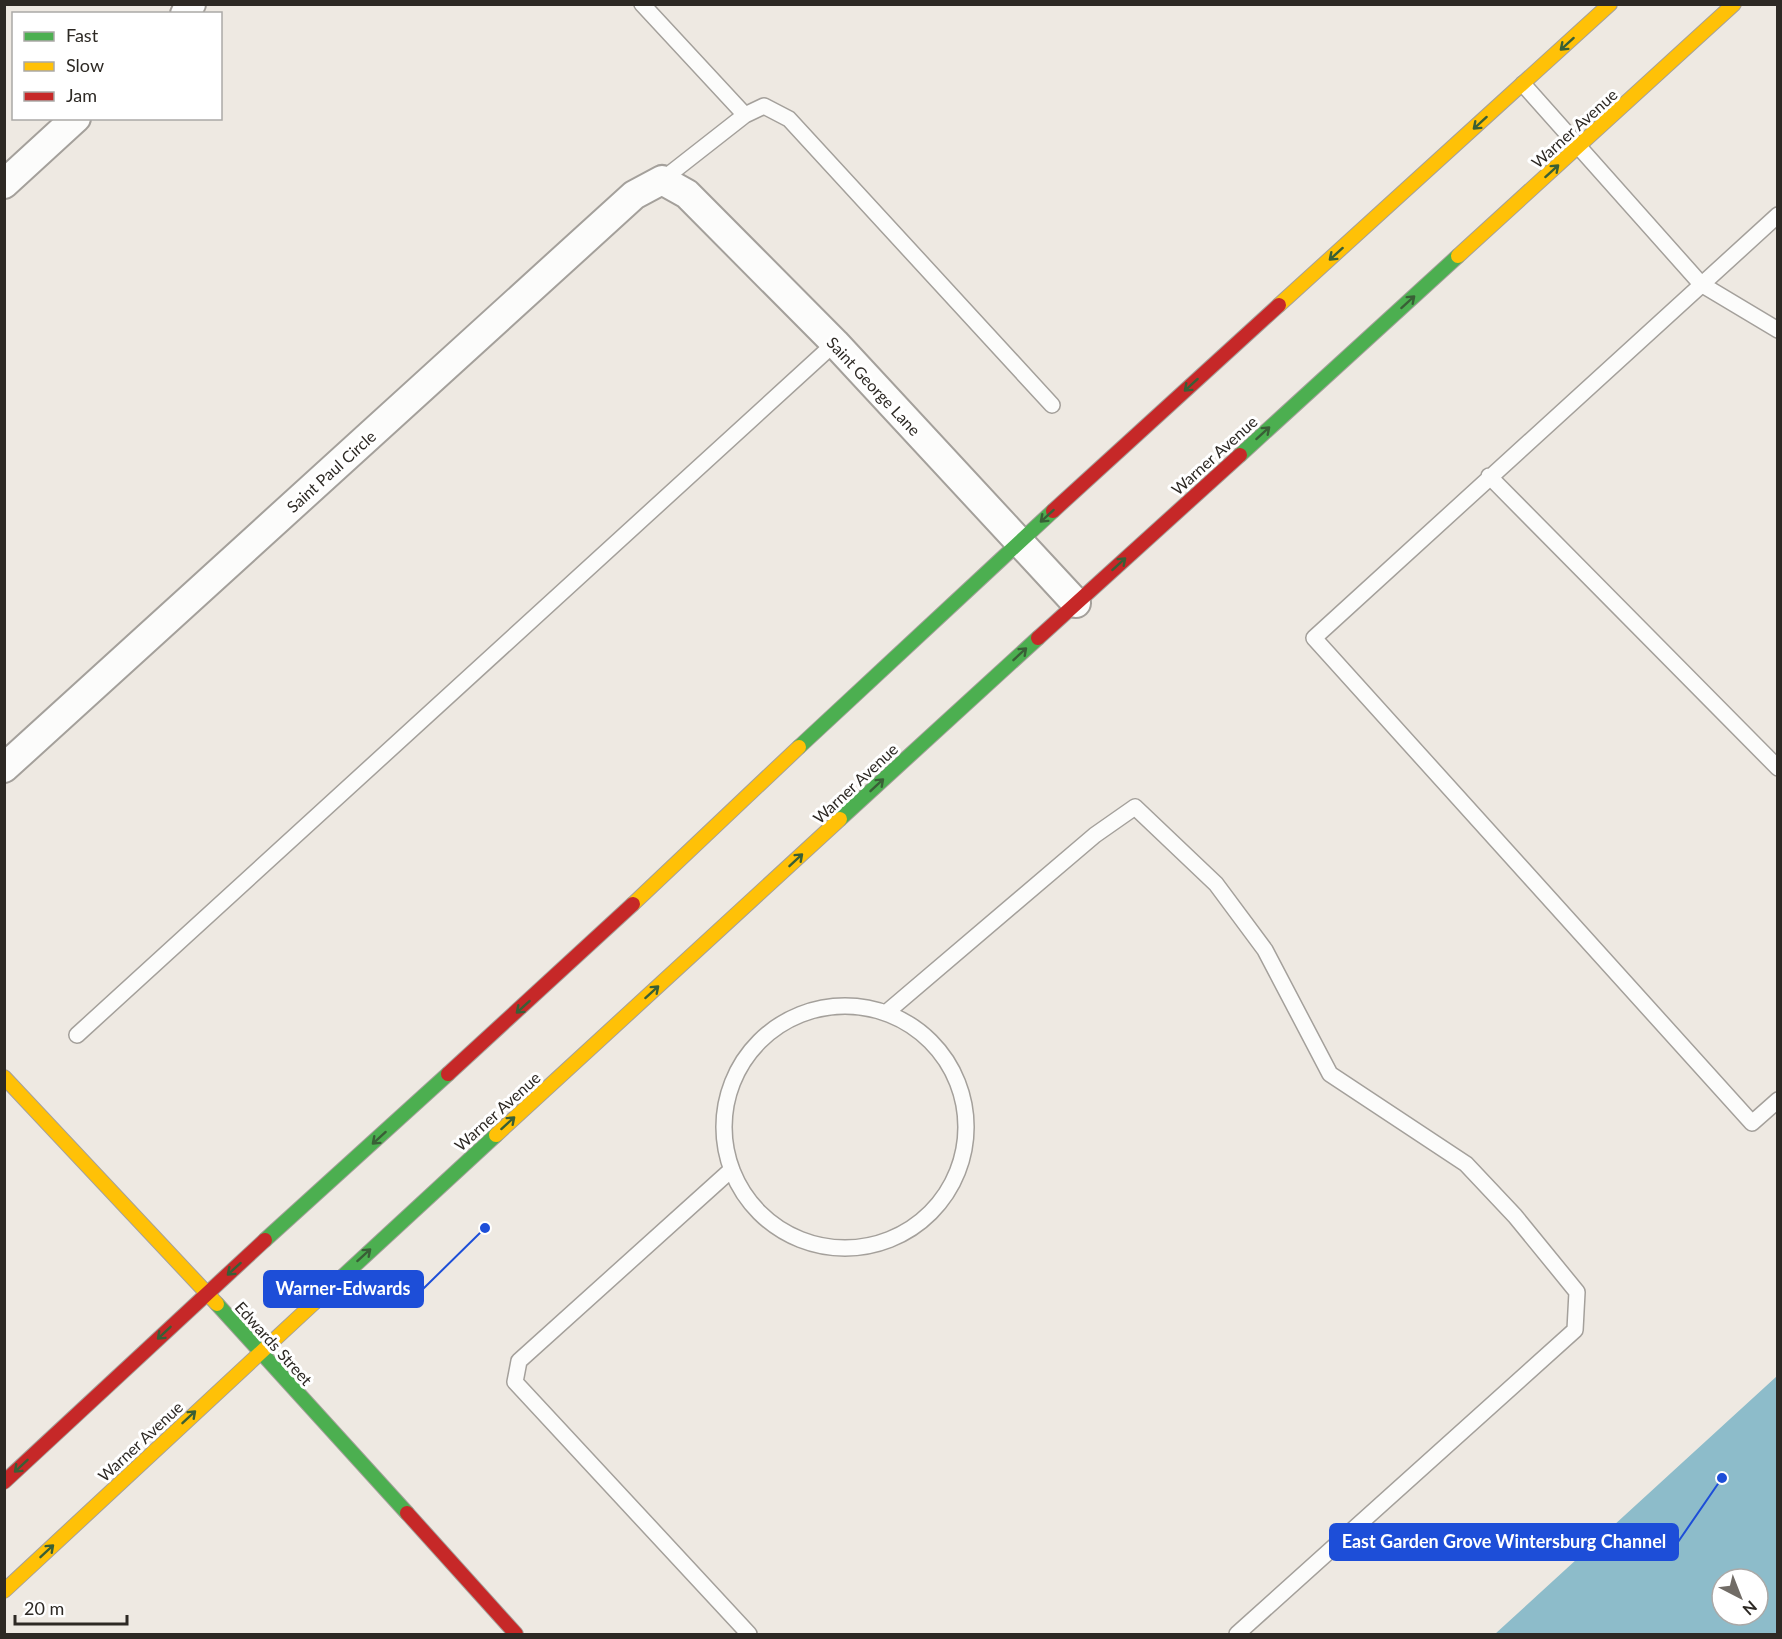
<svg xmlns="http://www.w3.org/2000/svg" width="1782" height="1639" font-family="Lato,sans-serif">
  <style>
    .water { fill: #8dbcca; fill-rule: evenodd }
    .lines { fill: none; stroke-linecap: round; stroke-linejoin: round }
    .lane-casing { stroke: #a4a09b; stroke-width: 18 }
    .street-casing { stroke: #a4a09b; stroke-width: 32 }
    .fast-casing { stroke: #a4a09b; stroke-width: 16 }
    .slow-casing { stroke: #a4a09b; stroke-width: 16 }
    .jam-casing { stroke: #a4a09b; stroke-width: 16 }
    .lane { stroke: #fcfcfb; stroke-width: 15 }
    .street { stroke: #fcfcfb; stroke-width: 28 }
    .fast { stroke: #4caf50; stroke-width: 14 }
    .slow { stroke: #ffc107; stroke-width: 14 }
    .jam { stroke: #c62828; stroke-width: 14 }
    .oneway { stroke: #395f36 }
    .labels { text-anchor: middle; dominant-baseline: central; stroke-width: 6; stroke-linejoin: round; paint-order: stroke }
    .street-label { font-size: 16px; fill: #2d2924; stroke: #fff }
    .leader { fill: none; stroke: #1d4ed8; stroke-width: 2 }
    .callout-dot { fill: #1d4ed8; stroke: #fff; stroke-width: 2 }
    .callout { fill: #1d4ed8; stroke: #1d4ed8; stroke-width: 2 }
    .callout-label { font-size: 18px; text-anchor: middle; font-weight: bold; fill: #fff }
  </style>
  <rect width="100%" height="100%" fill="#eee9e2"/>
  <!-- water -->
  <path class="water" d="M1777,1376V1634H1495ZM1722,1579H1758V1615H1722Z"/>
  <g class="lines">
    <defs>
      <path id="lane" d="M642,4L745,115L662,180
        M1523,84L1701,284L1778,330
        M745,115L764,106L789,119L1052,405
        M1778,215L1314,638L1752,1123L1778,1100
        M1489,476L1778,768
        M724 1127a121 121 0 1 1 242 0a121 121 0 1 1-242 0Z
        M887,1012L1095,835L1135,807L1216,884L1265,950L1330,1074L1466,1164L1515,1216L1577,1292L1575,1330L1237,1634
        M77,1035L835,343
        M731,1170L519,1361L515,1382L749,1634"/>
      <path id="street" d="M185,14L191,4
        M4,184L76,118
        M4,768L634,195L662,180L687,194L835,343L1076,603"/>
      <path id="fast" d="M1240,455L1458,256
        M799,747L1053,511
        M840,819L1038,638
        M265,1240L448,1074
        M315,1302L496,1135
        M217,1304L407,1513"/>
      <path id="slow" d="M1458,256L1734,4
        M1279,305L1610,4
        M633,904L799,747
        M4,1077L217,1304
        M496,1135L840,819
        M4,1591L315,1302"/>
      <path id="jam" d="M1053,511L1279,305
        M1038,638L1240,455
        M448,1074L633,904
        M4,1482L265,1240
        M407,1513L516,1634"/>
    </defs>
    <!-- lane casing -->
    <use href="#lane" class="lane-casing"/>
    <!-- street casing -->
    <use href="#street" class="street-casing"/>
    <!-- fast casing -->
    <use href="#fast" class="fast-casing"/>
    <!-- slow casing -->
    <use href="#slow" class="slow-casing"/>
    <!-- jam casing -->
    <use href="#jam" class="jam-casing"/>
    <!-- lane -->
    <use href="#lane" class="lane"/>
    <!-- street -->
    <use href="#street" class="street"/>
    <!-- fast -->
    <use href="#fast" class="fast"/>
    <!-- slow -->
    <use href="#slow" class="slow"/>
    <!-- jam -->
    <use href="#jam" class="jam"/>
  </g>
  <!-- one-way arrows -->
  <defs><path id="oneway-shaft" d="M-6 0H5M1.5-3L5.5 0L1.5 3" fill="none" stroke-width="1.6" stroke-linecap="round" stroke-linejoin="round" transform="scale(1.5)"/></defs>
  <g class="oneway">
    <use href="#oneway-shaft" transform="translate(1567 44) rotate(138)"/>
    <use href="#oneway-shaft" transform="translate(1480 123) rotate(138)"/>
    <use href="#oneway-shaft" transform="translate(1552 171) rotate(-42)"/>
    <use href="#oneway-shaft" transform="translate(1336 254) rotate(138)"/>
    <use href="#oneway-shaft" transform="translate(1408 302) rotate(-42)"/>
    <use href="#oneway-shaft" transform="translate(1191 385) rotate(138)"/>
    <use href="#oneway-shaft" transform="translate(1263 433) rotate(-42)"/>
    <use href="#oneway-shaft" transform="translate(1047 516) rotate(138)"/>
    <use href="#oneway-shaft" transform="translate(1119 564) rotate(-42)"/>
    <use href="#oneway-shaft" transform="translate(1020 654) rotate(-43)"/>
    <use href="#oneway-shaft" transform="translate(877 785) rotate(-43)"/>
    <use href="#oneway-shaft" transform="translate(796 860) rotate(-43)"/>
    <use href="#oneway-shaft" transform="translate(652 992) rotate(-42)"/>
    <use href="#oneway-shaft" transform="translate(523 1007) rotate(138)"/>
    <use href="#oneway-shaft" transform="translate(508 1123) rotate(-42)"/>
    <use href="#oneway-shaft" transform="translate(379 1138) rotate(138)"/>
    <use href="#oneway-shaft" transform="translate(364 1255) rotate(-42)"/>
    <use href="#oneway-shaft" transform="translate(234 1269) rotate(138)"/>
    <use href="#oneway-shaft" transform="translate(164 1333) rotate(137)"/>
    <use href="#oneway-shaft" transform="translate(189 1417) rotate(-43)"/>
    <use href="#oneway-shaft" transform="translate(21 1466) rotate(137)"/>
    <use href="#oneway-shaft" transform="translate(47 1551) rotate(-43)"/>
  </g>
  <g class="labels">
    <!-- street labels -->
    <g class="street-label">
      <text transform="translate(1574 128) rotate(-42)">Warner Avenue</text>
      <text transform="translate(874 386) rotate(47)">Saint George Lane</text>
      <text transform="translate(1214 455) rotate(-42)">Warner Avenue</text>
      <text transform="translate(331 471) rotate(-42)">Saint Paul Circle</text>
      <text transform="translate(855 783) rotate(-43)">Warner Avenue</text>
      <text transform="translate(497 1111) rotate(-42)">Warner Avenue</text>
      <text transform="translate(274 1343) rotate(48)">Edwards Street</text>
      <text transform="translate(140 1441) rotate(-43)">Warner Avenue</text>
    </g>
  </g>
  <!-- callouts -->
  <path class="leader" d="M485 1228L423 1289M1722 1478L1678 1542"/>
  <g class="callout-dot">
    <circle cx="485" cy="1228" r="6"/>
    <circle cx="1722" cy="1478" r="6"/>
  </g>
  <g class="callout">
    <rect x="264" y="1271" width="159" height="36" rx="6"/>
    <rect x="1330" y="1524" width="348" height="36" rx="6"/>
  </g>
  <g class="callout-label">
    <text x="343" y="1295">Warner-Edwards</text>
    <text x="1504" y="1548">East Garden Grove Wintersburg Channel</text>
  </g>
  <!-- border -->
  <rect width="1782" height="1639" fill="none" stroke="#2d2924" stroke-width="12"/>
  <!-- legend -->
  <rect x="12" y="12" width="210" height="108" fill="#ffffff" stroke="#aba9a7" stroke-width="1.5"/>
  <rect x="24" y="32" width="30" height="9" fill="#4caf50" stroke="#aba9a7" stroke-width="1.5"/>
  <text x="66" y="42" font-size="18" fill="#2d2924">Fast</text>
  <rect x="24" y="62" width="30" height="9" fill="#ffc107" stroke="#aba9a7" stroke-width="1.5"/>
  <text x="66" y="72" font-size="18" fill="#2d2924">Slow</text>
  <rect x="24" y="92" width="30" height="9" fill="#c62828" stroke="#aba9a7" stroke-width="1.5"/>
  <text x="66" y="102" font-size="18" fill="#2d2924">Jam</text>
  <!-- north arrow -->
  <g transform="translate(1740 1597) rotate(138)"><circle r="28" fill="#ffffff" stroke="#aba9a7" stroke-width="1.5"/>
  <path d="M0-4.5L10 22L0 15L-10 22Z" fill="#716c66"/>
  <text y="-9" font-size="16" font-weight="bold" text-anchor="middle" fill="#2d2924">N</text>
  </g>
  <!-- scale -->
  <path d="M15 1615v9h112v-9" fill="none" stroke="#2d2924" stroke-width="3"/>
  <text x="24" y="1615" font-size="18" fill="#2d2924" stroke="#ffffff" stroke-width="4.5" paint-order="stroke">20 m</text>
</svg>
